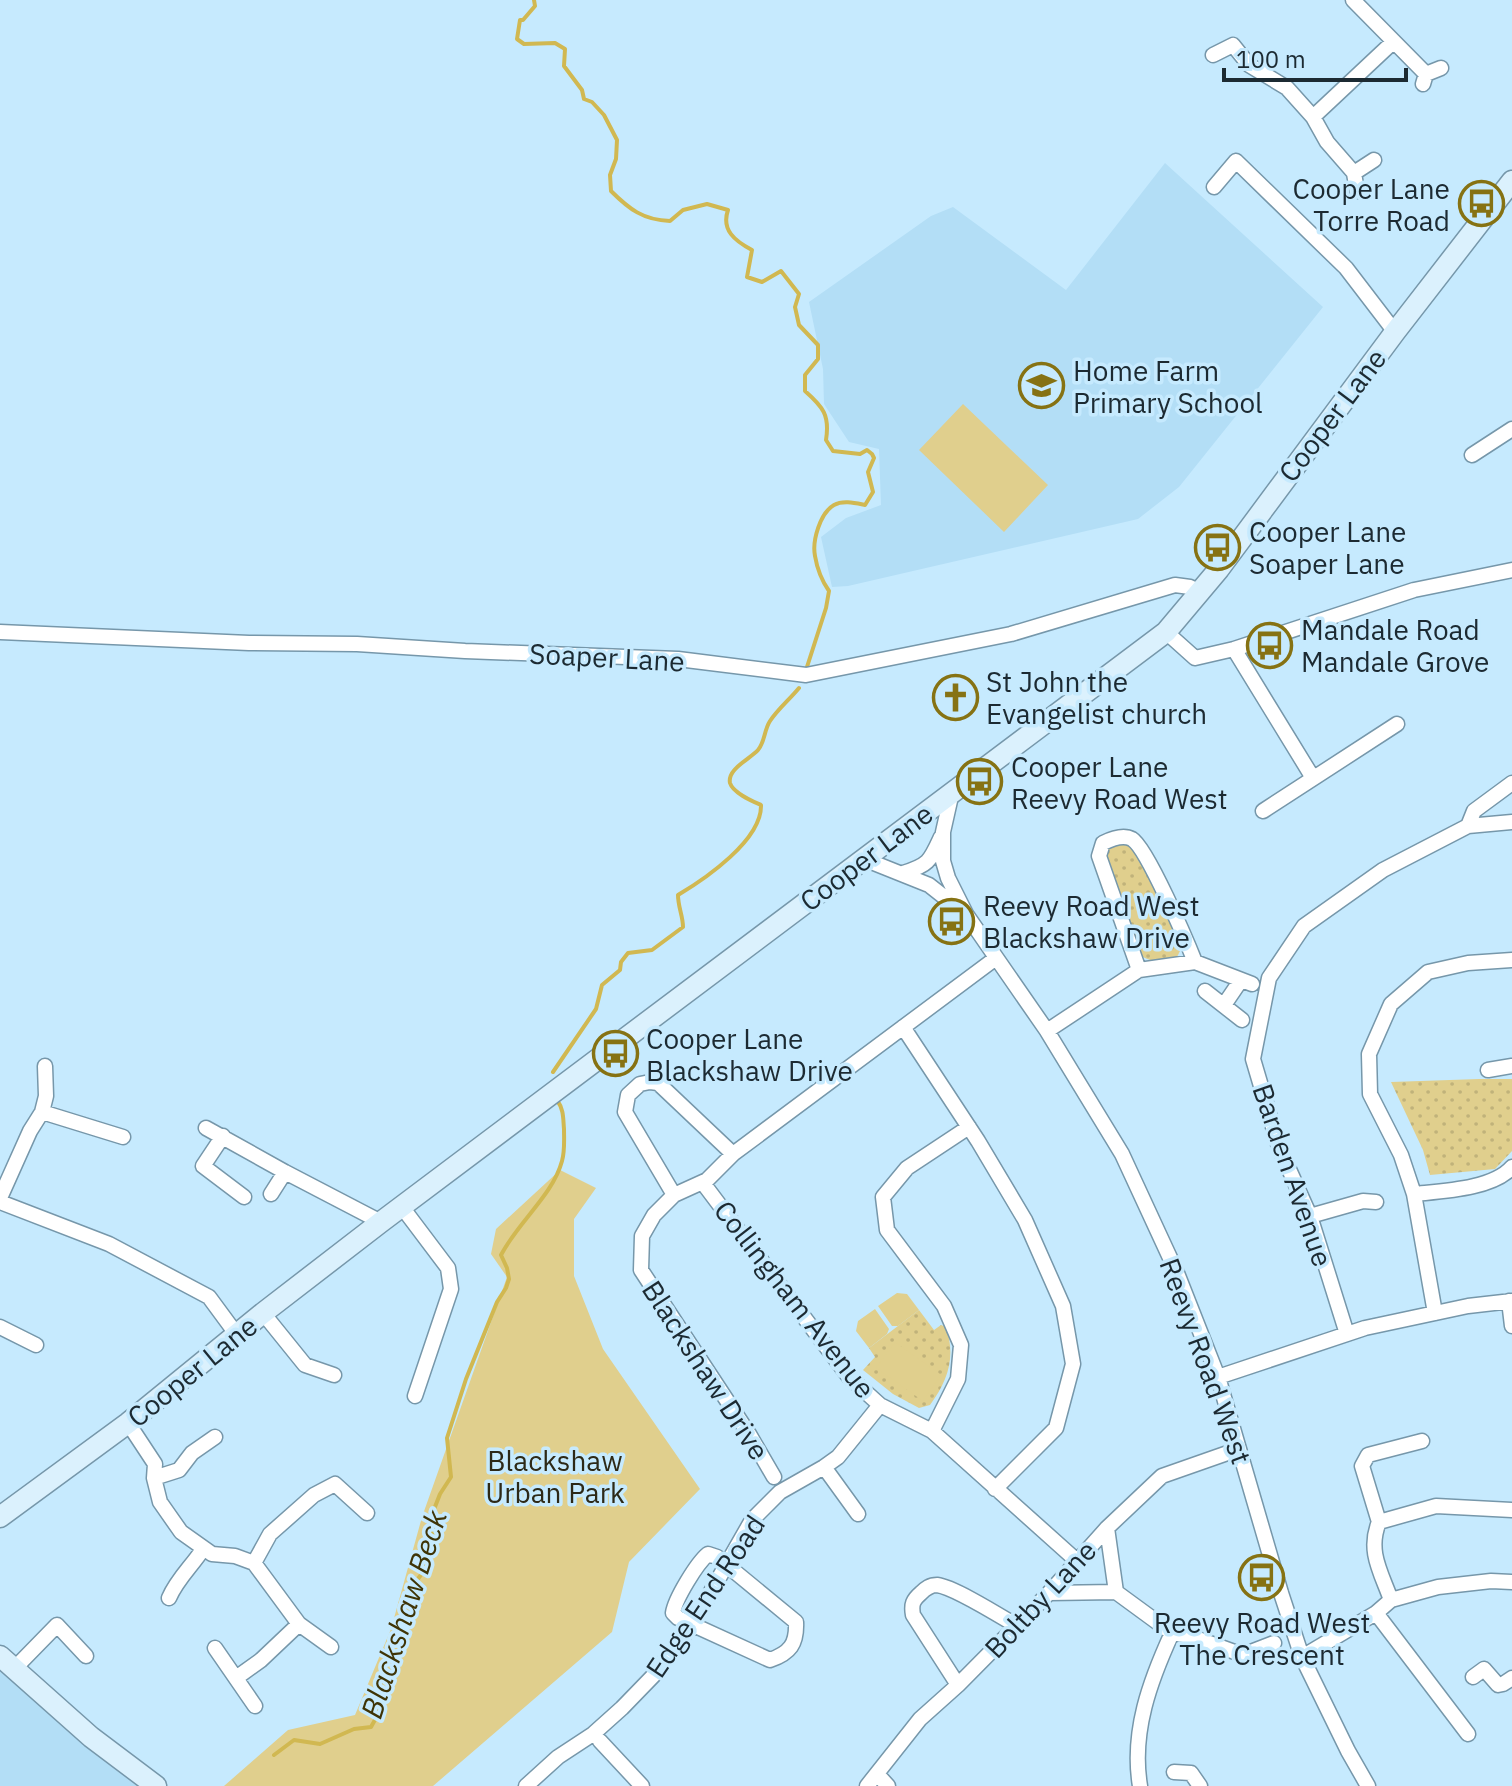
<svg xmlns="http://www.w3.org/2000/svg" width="1512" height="1786" font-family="'IBM Plex Sans',sans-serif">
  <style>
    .built { fill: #b3def6 }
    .grass { fill: url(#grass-dots) }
    .green { fill: #e0cf8d }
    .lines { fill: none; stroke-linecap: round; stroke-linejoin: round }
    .stream { stroke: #d1b851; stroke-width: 4 }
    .street-casing { stroke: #7697aa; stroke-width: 17 }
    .secondary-casing { stroke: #7697aa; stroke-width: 23 }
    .street { stroke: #fff; stroke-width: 14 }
    .secondary { stroke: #dbf1fd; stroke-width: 20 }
    .labels { text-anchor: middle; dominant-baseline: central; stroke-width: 7; stroke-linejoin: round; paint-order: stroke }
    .poi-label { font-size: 28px; fill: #1c2a32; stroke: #c6eafe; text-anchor: start }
    .street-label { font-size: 28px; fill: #1c2a32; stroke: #c6eafe }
    .park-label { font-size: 28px; fill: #2d2917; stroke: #c6eafe }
    .water-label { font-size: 30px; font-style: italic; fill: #3f3406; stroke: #c6eafe }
  </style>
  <defs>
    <pattern id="grass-dots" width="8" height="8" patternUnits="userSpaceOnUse" patternTransform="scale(2)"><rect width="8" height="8" fill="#e0cf8d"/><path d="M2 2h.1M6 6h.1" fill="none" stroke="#c0b27a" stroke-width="1.8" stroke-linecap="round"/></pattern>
  </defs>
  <rect width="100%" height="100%" fill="#c6eafe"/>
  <!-- built -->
  <path class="built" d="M1165,163L1323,307L1179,487L1138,519L848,586L832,587L821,537L846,518L881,505L879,449L849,442L824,404L823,369L809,302L931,216L953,207L1066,290Z
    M0,1670L141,1786H0Z"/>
  <!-- grass -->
  <path class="grass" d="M1121,840L1136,849L1182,942L1181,949L1177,957C1163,961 1153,964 1140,955L1106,860V849Z
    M1479,1079H1512V1151L1495,1169L1430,1175L1423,1150L1391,1082Z
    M919,1310L934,1330L941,1325L946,1327C956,1357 948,1381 930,1405L919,1408L893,1394L863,1370L875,1357L869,1348Z"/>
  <!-- green -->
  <path class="green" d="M963,404L1048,485L1004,532L919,450Z
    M560,1170L596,1188L574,1219V1276L603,1349L700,1489L629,1562L612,1632L433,1786H224L288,1730L355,1715L391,1629L422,1517L507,1277L491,1254L496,1229Z
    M897,1293L907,1294L919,1310L898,1326H892L878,1306Z
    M875,1309L889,1329L887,1334L869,1348L856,1331L858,1321Z
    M895,1342L941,1375L923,1401L876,1368Z"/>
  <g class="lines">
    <!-- stream -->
    <path class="stream" d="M534,0L535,6L523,20H520L517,39L524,44L555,43L565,49L564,66L582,90L584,99L592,102L604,115L617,140L616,159L610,175L611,191C629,209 643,220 670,221L683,210L707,204L728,210C721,230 735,241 752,250L747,277L762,282L781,271L799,294L795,307L799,325L818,345V359L805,375V391C823,407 830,415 826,440L833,451L860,454L867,450L872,454L874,458L868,472L873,492L865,505C855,503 843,500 834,505C820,513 812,541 815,556C817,568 822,581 829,591L826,608L806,670
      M553,1072L596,1009L602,985L620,970L621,962L628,953L652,950L683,927C683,916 678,907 678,895C705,879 762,840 761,805C752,801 733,793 730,783C727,769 750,759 758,750C765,742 764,730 770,721C778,709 790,699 799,688
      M274,1755L294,1740L320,1744L354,1729L371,1727L376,1718L383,1670L400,1625L407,1594L423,1572L422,1550L433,1532V1512L440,1494L451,1477L447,1438L466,1379L497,1302L506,1288L509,1279L507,1268L501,1255C518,1222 553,1195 562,1161C565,1151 564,1139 564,1129C563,1118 564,1110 557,1100"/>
    <defs>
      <path id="street" d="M1353,0L1426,74
        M1213,55L1233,45L1249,65L1287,88L1313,117L1327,142L1354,173L1357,191
        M1423,84L1426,74L1441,68
        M1313,117L1393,42
        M1354,173L1374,160
        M1214,187L1236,161L1346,268L1395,332
        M1472,455L1512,429
        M0,632L249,643L357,644L465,651L678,659L806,675L1011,634L1175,585L1190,587L1201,592
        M1166,632L1195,658L1234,649L1414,590L1512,570
        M1234,649L1313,778
        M952,792L943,832V861L948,878L966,914L1047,1031L1122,1154L1177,1273L1218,1377L1281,1593L1302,1657L1348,1751L1368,1786
        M1263,811L1397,724
        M1468,826L1474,811L1512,783
        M864,859L929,885L962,911
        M903,873C929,865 930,861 941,837
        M1139,970L1099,856L1103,843C1111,839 1123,834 1132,839C1147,848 1187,942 1195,962
        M1205,991L1242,1020
        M1224,1005L1241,980
        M903,1027L978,1141L1025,1220L1063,1306L1073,1364L1056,1428L995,1489
        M1047,1031L1139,970L1195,962L1252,984
        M1488,1070L1512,1066
        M42,1112L123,1137
        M206,1128L285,1172L381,1222
        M223,1136L203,1166L244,1197
        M703,1183L849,1377L880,1405L932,1431L1077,1561
        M271,1194L285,1172
        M1414,1194C1442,1191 1493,1189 1512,1167
        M674,1195L625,1112L628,1095L640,1084L650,1082L658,1083L733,1154
        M0,1198L30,1131L42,1112L46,1096L45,1066
        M0,1202L109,1244L209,1297L237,1335
        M402,1207L448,1268L451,1289L415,1396
        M1310,1216L1363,1201L1376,1202
        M1509,1301L1512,1326
        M263,1313L305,1365L334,1375
        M1435,1313L1414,1194L1401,1155L1370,1094L1369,1054L1391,1004L1428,972L1468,963L1512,960
        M0,1327L36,1345
        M1347,1334L1310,1216L1279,1147L1253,1059L1269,978L1304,926L1383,870L1468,826L1512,822
        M1218,1377L1365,1328L1468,1306L1512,1301
        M128,1423L155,1464L154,1478L160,1502L181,1532L212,1554L235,1556L254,1563L299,1624L331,1647
        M932,1431L958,1379L961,1345L944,1306L887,1230L883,1197L907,1168L969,1127
        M824,1467L858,1514
        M774,1477L749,1434L641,1270L642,1236L654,1215L674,1195L707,1180L733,1154L996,958
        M154,1478L179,1470L192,1453L215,1437
        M1379,1522L1362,1466L1368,1455L1422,1441
        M1107,1528L1116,1592
        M708,1554L717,1557L796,1622C797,1644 790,1653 770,1660L678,1618L673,1613C675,1599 697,1563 708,1554Z
        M254,1563L270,1534L314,1495L335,1484L367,1513
        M1049,1593L1116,1592L1172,1633L1190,1636L1243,1655L1274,1643
        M169,1598C177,1579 192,1566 203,1549
        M1391,1600C1381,1572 1367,1551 1379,1522L1436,1506L1512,1510
        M1376,1613L1468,1734
        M215,1648L255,1706
        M1302,1657L1376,1613L1391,1600L1438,1587L1491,1581L1512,1582
        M14,1669L57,1625L86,1656
        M1473,1677L1484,1669L1498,1685L1503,1684L1512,1678
        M236,1678L261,1660L299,1624
        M958,1685L913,1615C911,1604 913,1600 921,1593C926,1588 930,1585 937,1585C954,1587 1000,1616 1017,1626
        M600,1741L642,1786
        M1174,1772L1191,1773L1200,1786
        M877,1774L888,1786
        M526,1786L558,1757L593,1734L622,1708L654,1675L692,1625L752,1520L780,1492L824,1467L838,1457L880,1405
        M867,1786L920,1719L958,1685L1049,1593L1107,1528L1162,1476L1239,1449
        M1140,1786C1131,1732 1150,1681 1172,1633"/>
      <path id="secondary" d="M0,1517L128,1423L263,1313L381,1222L1166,632L1219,569L1395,332L1512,181
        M0,1656L91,1737L156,1786"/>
    </defs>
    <!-- street casing -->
    <use href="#street" class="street-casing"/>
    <!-- secondary casing -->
    <use href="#secondary" class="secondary-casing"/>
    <!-- street -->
    <use href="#street" class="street"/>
    <!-- secondary -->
    <use href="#secondary" class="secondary"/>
  </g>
  <!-- icons -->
  <defs>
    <symbol id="bus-ring" viewBox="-11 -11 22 22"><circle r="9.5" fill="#c6eafe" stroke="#867213" stroke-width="1.5"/><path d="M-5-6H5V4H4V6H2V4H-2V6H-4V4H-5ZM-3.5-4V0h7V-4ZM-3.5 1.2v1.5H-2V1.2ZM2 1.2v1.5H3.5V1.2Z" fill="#867213"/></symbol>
    <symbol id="school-ring" viewBox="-11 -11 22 22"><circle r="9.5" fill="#c6eafe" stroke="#867213" stroke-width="1.5"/><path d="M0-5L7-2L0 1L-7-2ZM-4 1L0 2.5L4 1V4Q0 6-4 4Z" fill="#867213"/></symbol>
    <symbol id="church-ring" viewBox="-11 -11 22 22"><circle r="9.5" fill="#c6eafe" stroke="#867213" stroke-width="1.5"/><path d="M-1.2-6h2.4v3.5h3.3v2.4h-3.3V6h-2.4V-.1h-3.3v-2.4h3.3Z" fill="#867213"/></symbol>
  </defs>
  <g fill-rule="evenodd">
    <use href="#bus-ring" x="1456" y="178" width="51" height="51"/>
    <use href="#school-ring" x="1016" y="360" width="51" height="51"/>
    <use href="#bus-ring" x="1192" y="522" width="51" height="51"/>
    <use href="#bus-ring" x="1244" y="620" width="51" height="51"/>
    <use href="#church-ring" x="930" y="672" width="51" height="51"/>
    <use href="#bus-ring" x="954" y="756" width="51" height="51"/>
    <use href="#bus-ring" x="926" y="896" width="51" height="51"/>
    <use href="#bus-ring" x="590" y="1028" width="51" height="51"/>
    <use href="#bus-ring" x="1236" y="1552" width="51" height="51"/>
  </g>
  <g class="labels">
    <!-- poi labels -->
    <g class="poi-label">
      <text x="1450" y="188" text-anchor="end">Cooper Lane<tspan x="1450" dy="32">Torre Road</tspan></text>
      <text x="1073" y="370">Home Farm<tspan x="1073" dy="32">Primary School</tspan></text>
      <text x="1249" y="531">Cooper Lane<tspan x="1249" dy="32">Soaper Lane</tspan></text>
      <text x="1301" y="629">Mandale Road<tspan x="1301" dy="32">Mandale Grove</tspan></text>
      <text x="986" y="681">St John the<tspan x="986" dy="32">Evangelist church</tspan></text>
      <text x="1011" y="766">Cooper Lane<tspan x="1011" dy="32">Reevy Road West</tspan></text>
      <text x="983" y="905">Reevy Road West<tspan x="983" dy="32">Blackshaw Drive</tspan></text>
      <text x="646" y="1038">Cooper Lane<tspan x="646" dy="32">Blackshaw Drive</tspan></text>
      <text x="1262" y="1622" text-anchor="middle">Reevy Road West<tspan x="1262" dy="32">The Crescent</tspan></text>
    </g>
    <!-- street labels -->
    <g class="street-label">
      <text transform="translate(1332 415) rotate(-53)">Cooper Lane</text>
      <text transform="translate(607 657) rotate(3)">Soaper Lane</text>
      <text transform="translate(866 857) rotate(-37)">Cooper Lane</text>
      <text transform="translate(1293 1175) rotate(71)">Barden Avenue</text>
      <text transform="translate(795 1299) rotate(52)">Collingham Avenue</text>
      <text transform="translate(1206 1361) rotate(70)">Reevy Road West</text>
      <text transform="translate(706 1370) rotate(57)">Blackshaw Drive</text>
      <text transform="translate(192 1371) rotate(-39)">Cooper Lane</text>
      <text transform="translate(705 1596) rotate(-56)">Edge End Road</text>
      <text transform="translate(1040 1599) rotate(-47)">Boltby Lane</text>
    </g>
    <!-- park labels -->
    <g class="park-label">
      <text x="555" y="1460">Blackshaw<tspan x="555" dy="32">Urban Park</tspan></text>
    </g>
    <!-- water labels -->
    <g class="water-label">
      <text transform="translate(403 1614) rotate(-72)">Blackshaw Beck</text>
    </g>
  </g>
  <!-- scale -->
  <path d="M1224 68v12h182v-12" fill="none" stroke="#1c2a32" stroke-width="4"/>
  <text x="1236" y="68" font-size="24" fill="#1c2a32" stroke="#c6eafe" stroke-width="6" paint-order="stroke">100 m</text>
</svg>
